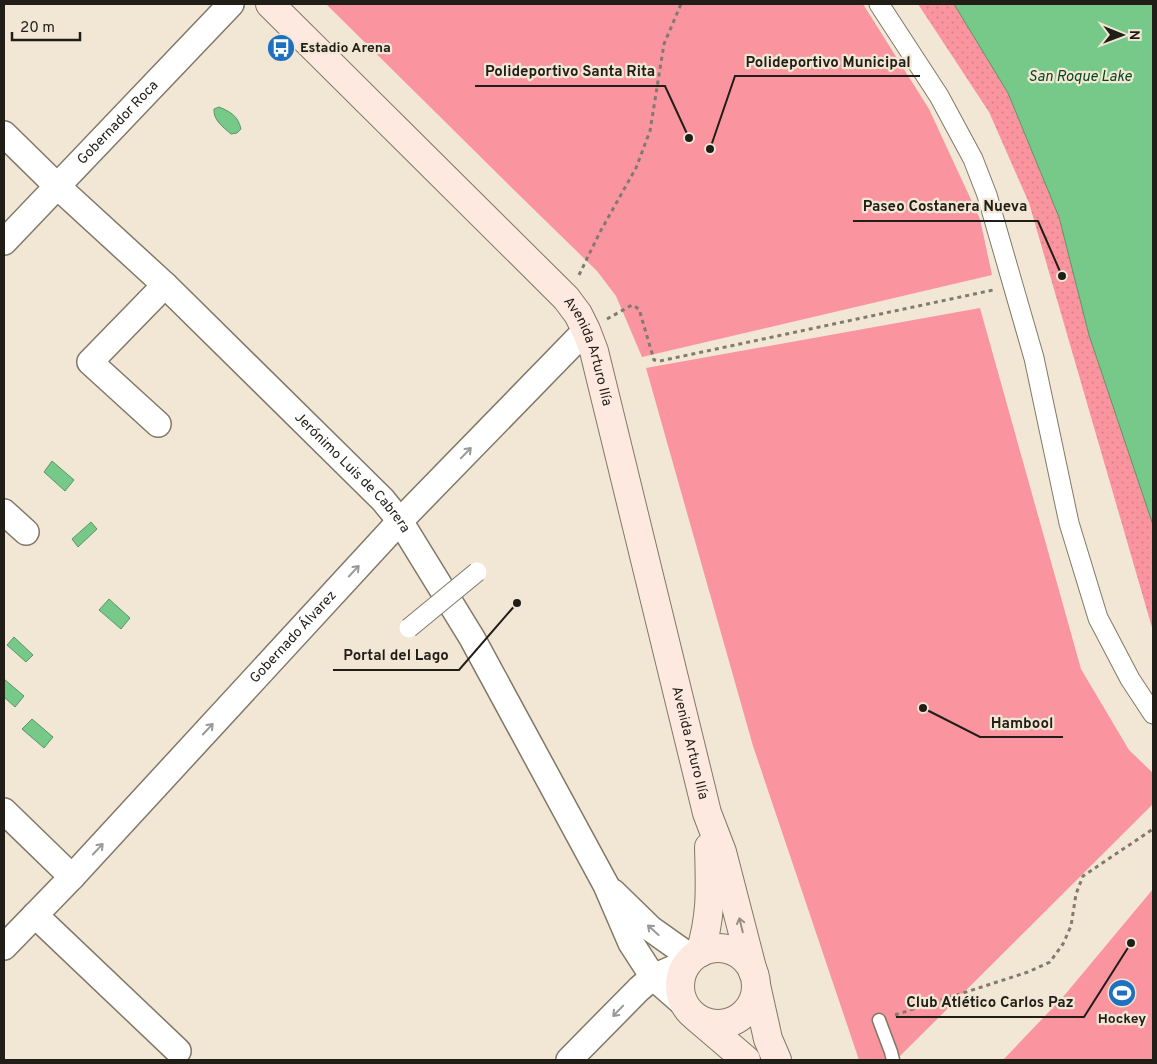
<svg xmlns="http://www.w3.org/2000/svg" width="1157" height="1064" font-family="Overpass,sans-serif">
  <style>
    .park { fill: url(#park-dots) }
    .pitch { fill: #fa959f }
    .water { fill: #76c988; stroke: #5c9566 }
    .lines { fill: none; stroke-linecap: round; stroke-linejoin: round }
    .service-casing { stroke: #817867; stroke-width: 15 }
    .pedestrian-casing { stroke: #817867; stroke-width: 21 }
    .minor-casing { stroke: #817867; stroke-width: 28 }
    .secondary-casing { stroke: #817867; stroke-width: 30 }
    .path { stroke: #817a6e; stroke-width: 3; stroke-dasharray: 4 4; stroke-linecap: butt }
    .service { stroke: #fff; stroke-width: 12 }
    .pedestrian { stroke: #fff; stroke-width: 19 }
    .minor { stroke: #fff; stroke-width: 25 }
    .secondary { stroke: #fde9df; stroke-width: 28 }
    .pedestrian-bridge-casing { stroke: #817867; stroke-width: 21; stroke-linecap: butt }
    .pedestrian-bridge { stroke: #fff; stroke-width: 19 }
    .oneway { stroke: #9b9997 }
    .oneway2 { stroke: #9a8d85 }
    .labels { text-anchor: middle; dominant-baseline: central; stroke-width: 4.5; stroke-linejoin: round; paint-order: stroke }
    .poi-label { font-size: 14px; font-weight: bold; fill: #211d17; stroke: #f2e7d5; text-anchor: start }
    .street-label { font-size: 14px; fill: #211d17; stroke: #f2e7d5 }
    .water-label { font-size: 15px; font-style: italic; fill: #05461d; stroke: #f2e7d5 }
    .leader { fill: none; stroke: #211d17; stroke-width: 2 }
    .callout-dot { fill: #211d17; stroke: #f2e7d5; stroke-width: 2 }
    .callout-label { font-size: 15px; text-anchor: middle; font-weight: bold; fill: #211d17; stroke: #f2e7d5; stroke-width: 4.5; stroke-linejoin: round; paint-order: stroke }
  </style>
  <defs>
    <pattern id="park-dots" width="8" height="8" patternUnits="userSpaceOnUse" patternTransform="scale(1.25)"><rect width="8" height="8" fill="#fa959f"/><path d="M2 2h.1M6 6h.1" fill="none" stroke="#d68088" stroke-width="1.8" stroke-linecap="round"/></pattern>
  </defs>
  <rect width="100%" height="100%" fill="#f2e7d5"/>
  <!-- park -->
  <path class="park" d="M918,4H954L1008,93L1059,217L1089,335L1153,525V631L1029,203L989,112Z"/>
  <!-- pitch -->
  <path class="pitch" d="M326,4H863L929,109L980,219L992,275L642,357L616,296L597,271L513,189Z
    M980,308L1081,669L1129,750L1153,773V804L896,1060H859L753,746L646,368Z
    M1153,889V1060H1003L1063,997Z"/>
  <!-- water -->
  <path class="water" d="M954,4H1153V525L1089,335L1059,217L1008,93Z
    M219,107C231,112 238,116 241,129L237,133L231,134C223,127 213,120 214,109Z
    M52,461L74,480L65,491L44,472Z
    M91,522L97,529L78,547L72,539Z
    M109,599L130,618L121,629L99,610Z
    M14,637L33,655L26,662L7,645Z
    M4,679L24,696L15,707L4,697Z
    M32,719L53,737L44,748L22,729Z"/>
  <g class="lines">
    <defs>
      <path id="service" d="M879,1020L891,1052L893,1060"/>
      <path id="pedestrian" d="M879,4L939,96L973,159L987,195L1034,358L1069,523L1098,618L1130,679L1153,714"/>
      <g id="minor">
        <path id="s1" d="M4,134L57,186L165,285L383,500L400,521L472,638L606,885L631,943L653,977L685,1005"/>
        <path id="s2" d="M4,242L231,4"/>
        <path d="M158,424L90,362L165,285"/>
        <path d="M4,512L26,532"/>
        <path d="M4,811L72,877"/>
        <path d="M613,892L651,929L692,958"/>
        <path d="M35,915L178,1051"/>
        <path id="s3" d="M4,947L72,877L400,521L586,330"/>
        <path d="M569,1060L639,989L653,977L690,961"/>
      </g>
      <g id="secondary">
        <path id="s4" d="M270,4L566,298L578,314L586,330L594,351L707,813L722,852L753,972"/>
        <circle cx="718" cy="986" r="38"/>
        <path d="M700,953C712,914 710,887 709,847"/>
        <path d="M756,985L768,1039L777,1060"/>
        <path d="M697,1018L746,1060"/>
      </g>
    </defs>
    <!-- service casing -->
    <use href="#service" class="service-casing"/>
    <!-- pedestrian casing -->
    <use href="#pedestrian" class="pedestrian-casing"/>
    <!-- minor casing -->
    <use href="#minor" class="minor-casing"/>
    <!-- secondary casing -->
    <use href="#secondary" class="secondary-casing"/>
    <!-- path -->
    <path class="path" d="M579,275L600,232L636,168L650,131L664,44L681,4
      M607,319L632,305L639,309L654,360L660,361L993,290
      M895,1015L1028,972L1050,962L1063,944L1071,926L1076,894L1083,876L1153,829"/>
    <!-- service -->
    <use href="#service" class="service"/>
    <!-- pedestrian -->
    <use href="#pedestrian" class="pedestrian"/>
    <!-- minor -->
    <use href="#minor" class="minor"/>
    <!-- secondary -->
    <use href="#secondary" class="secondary"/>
    <defs>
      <path id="pedestrian-bridge" d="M409,628L477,572"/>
    </defs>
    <!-- pedestrian-bridge casing -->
    <use href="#pedestrian-bridge" class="pedestrian-bridge-casing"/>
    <!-- pedestrian-bridge -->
    <use href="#pedestrian-bridge" class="pedestrian-bridge"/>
  </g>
  <!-- one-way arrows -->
  <defs><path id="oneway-shaft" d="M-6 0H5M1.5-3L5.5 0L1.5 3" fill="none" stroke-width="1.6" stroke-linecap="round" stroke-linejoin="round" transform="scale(1.25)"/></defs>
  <g class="oneway">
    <use href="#oneway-shaft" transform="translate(466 453) rotate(-46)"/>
    <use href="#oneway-shaft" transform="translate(354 571) rotate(-47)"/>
    <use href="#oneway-shaft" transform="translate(208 729) rotate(-47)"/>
    <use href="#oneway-shaft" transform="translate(98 849) rotate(-47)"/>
    <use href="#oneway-shaft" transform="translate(653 930) rotate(-138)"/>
    <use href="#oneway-shaft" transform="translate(618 1011) rotate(134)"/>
  </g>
  <use class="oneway2" href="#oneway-shaft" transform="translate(741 925) rotate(-104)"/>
  <!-- icons -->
  <defs>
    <symbol id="bus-disc" viewBox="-11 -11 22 22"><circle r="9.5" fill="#1d71bf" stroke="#f2e7d5"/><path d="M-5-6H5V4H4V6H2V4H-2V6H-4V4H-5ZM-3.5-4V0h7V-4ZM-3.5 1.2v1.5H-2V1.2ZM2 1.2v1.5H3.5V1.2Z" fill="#fff"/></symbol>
    <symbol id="stadium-disc" viewBox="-11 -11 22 22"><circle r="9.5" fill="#1d71bf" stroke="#f2e7d5"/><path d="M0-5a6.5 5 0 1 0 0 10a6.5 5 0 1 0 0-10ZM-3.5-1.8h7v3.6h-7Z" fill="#fff"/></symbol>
  </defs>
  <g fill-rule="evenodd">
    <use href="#bus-disc" x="265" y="32" width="32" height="32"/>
    <use href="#stadium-disc" x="1106" y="977" width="32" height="32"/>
  </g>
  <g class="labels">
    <!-- poi labels -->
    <g class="poi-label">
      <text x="300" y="48">Estadio Arena</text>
      <text x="1122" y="1019" text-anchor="middle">Hockey</text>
    </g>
    <!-- street labels -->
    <g class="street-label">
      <text stroke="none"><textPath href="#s2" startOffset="165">Gobernador Roca</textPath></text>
      <text stroke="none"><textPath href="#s4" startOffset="476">Avenida Arturo Ilía</textPath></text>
      <text stroke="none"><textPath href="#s1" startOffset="486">Jerónimo Luis de Cabrera</textPath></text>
      <text stroke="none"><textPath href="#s3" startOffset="424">Gobernado Álvarez</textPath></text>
      <text stroke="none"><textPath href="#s4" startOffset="881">Avenida Arturo Ilía</textPath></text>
    </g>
    <!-- water labels -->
    <g class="water-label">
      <text x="1080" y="77">San Roque Lake</text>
    </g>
  </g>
  <!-- callouts -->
  <path class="leader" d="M710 149L735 76H920M689 138L665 86H475M1062 276L1038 221H853M517 603L459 670H333M923 708L980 737H1063M1131 943L1084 1017H896"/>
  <g class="callout-dot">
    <circle cx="710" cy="149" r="5"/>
    <circle cx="689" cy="138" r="5"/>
    <circle cx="1062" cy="276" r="5"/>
    <circle cx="517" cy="603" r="5"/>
    <circle cx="923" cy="708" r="5"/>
    <circle cx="1131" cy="943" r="5"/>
  </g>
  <g class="callout-label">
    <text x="828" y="67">Polideportivo Municipal</text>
    <text x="570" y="76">Polideportivo Santa Rita</text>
    <text x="945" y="211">Paseo Costanera Nueva</text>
    <text x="396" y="660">Portal del Lago</text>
    <text x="1022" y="728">Hambool</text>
    <text x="990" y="1007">Club Atlético Carlos Paz</text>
  </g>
  <!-- border -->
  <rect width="1157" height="1064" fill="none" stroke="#211d17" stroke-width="10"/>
  <!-- north arrow -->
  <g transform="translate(1122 35) rotate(91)" stroke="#f2e7d5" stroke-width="4" paint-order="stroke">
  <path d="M0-4L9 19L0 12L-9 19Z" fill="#211d17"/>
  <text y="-8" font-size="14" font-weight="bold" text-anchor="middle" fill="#211d17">N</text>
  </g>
  <!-- scale -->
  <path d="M12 32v8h68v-8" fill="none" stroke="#211d17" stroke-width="2.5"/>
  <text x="20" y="32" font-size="15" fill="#211d17" stroke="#f2e7d5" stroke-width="4" paint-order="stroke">20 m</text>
</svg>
